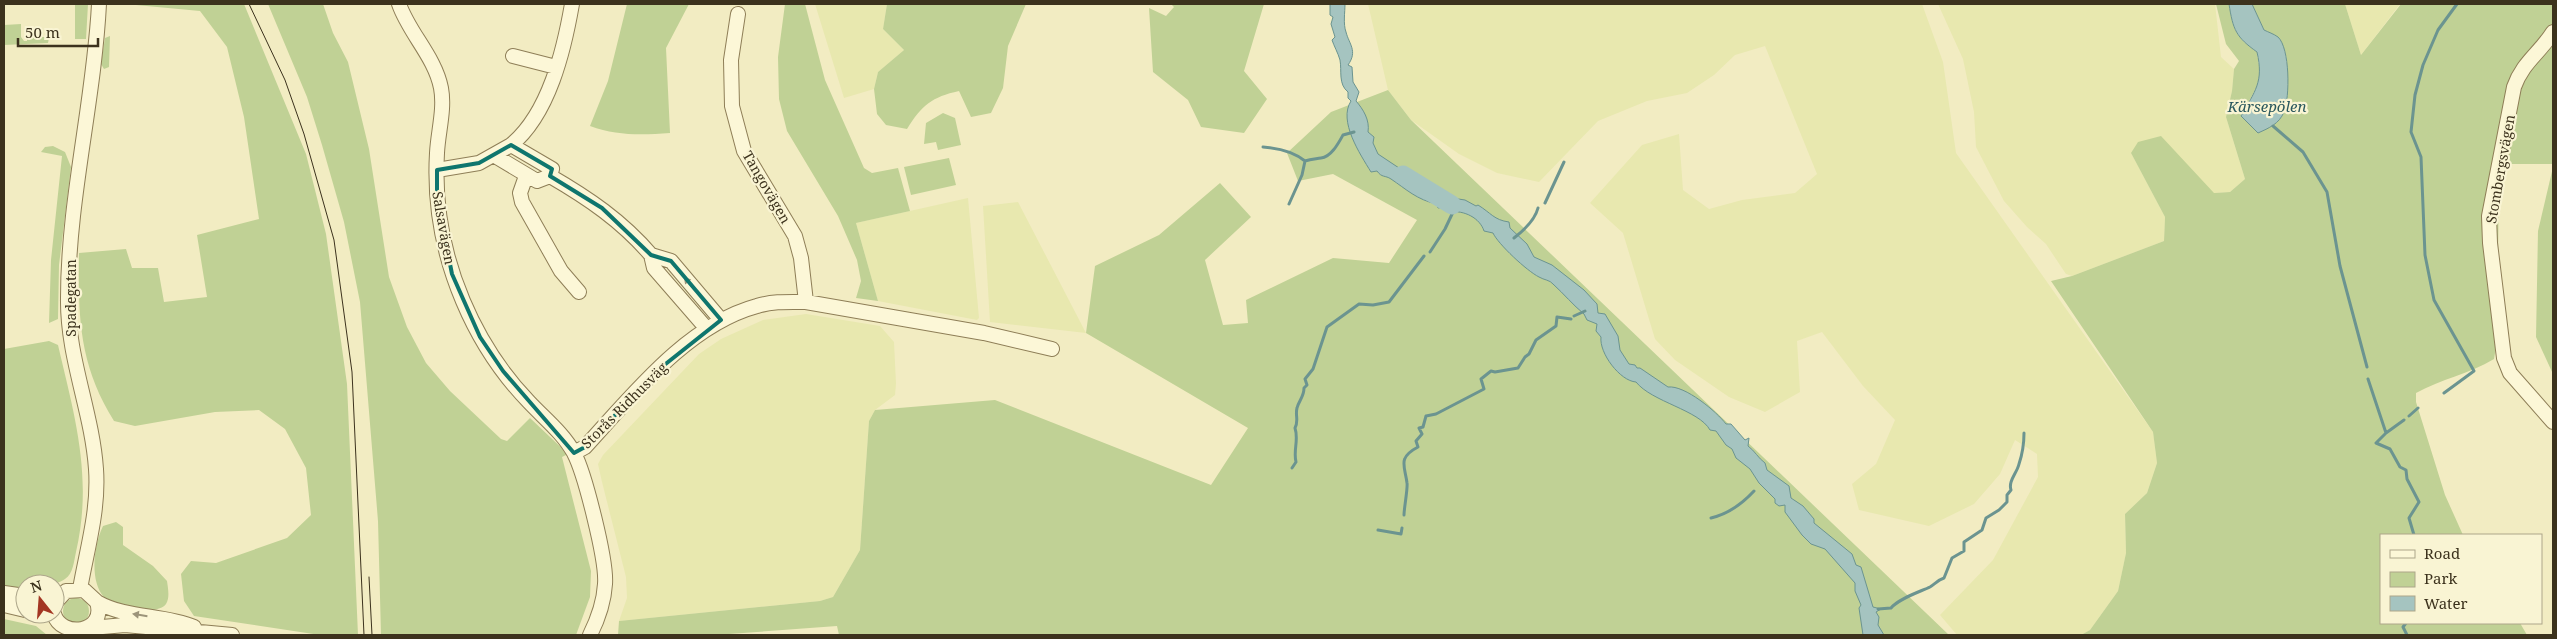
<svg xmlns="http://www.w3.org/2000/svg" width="2557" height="639" font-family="'Noto Serif',serif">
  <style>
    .farmland { fill: #e8e8af }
    .green { fill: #c0d195 }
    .water { fill: #a5c4c0; stroke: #6b9490 }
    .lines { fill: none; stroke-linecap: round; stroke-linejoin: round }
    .stream { stroke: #6b9490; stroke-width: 3 }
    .river { stroke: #a5c4c0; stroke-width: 19 }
    .minor-casing { stroke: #8e7e57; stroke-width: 16 }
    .minor { stroke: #fcf7d7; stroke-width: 14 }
    .tram { stroke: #3c321d; stroke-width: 1 }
    .oneway { fill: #9c947a }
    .marked { fill: none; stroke: #0f766e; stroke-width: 4; stroke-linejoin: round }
    .labels { text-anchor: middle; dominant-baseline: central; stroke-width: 4.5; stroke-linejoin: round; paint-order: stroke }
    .street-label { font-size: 14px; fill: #3c321d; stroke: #f9f4d3 }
    .water-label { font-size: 15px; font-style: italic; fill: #2b585e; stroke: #f9f4d3 }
  </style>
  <rect width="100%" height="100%" fill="#f2ecc2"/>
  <!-- farmland -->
  <path class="farmland" d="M815,4H887L883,29L904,50L878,72L874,89L844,98Z
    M1368,4H1922L1943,62L1956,153L2153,432L2157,463L2147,493L2125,514L2126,553L2118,591L2090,630L2081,635H1957L1940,615L1993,560L2038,477L2037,454L2015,440L2000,474L1974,504L1929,526L1859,510L1852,484L1876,464L1895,420L1863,386L1822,332L1797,341L1800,392L1765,412L1729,397L1675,360L1655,339L1623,233L1590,203L1642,145L1679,134L1683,190L1709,209L1742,200L1795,193L1817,174L1765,46L1735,55L1714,75L1687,93L1647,101L1598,121L1539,182L1497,173L1459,154L1411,120L1388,90Z
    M1938,4H2215L2221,57L2234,69L2232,91L2226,117L2245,179L2230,192L2213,193L2131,153L2165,217L2164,241L2072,276L2066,274L2046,244L2027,227L2004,201L1976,147L1974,112L1963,59Z
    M2345,4H2400L2361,55Z
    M968,198L979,318L977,320L878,301L856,223Z
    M1018,202L1086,333L990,322L983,206Z
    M806,314L880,326L894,342L896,384L895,395L875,410L869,421L860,550L833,597L820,601L619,621L627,598L626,577L602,482L598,464L603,455L699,354L721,339L763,320Z"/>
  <!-- green -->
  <path class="green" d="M75,4H88L86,39H75Z
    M125,4H244L306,154L326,234L347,384L358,635H320L194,616L184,601L181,574L191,561L216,563L287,538L311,515L306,468L285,429L259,410L215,412L135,426L114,421C79,365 78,317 79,253L126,249L132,268H158L164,302L207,297L197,235L259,219L244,117L227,47L200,11Z
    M268,4H323L333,33L348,62L369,149L389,277L407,327L426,363L450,391L501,439L507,441L530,418L568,454L562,457L591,571L590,597L576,635H381L378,521L360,302L344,222L322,145L307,97Z
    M627,4H689L666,48L670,133C642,135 617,136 590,126L608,81Z
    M785,4H805L825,80L864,168L872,173L898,168L910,211L856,223L878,301L856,298L861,281L857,260L838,216L787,131L779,99L778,57Z
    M887,4H1026L1008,46L1003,88L991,113L971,117L959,91C932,97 922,105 907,129L886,125L877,114L874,89L878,72L904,50L883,29Z
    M1171,4H1264L1244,71L1267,99L1244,133L1201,127L1188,100L1153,72L1149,8L1166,16L1174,7Z
    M2216,4H2229C2233,30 2236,37 2257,52L2261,79L2241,116L2252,125L2288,88C2286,61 2292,44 2264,30L2252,4H2345L2361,55L2401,4H2553V164H2512L2499,176L2497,341L2494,359C2469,374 2441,379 2416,393V402L2445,495L2463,535H2381V623H2520L2527,635H2081L2090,630L2118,591L2126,553L2125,514L2147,493L2157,463L2153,432L2051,281L2072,276L2164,241L2165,217L2131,153L2138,142L2161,136L2214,193L2230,192L2245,179L2226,117L2232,91L2234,69L2239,61L2226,44Z
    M21,24V37L24,41H27V37H47L49,38L48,43L4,45V25Z
    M110,36L109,67L104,69L101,64L105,38Z
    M1388,90L1411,120L1949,635H839L837,626L715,635H618L619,621L820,601L833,597L860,550L869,421L875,410L995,400L1211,485L1248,428L1086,333L1095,266L1159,235L1220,183L1251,217L1205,260L1223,325L1248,323L1246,300L1333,258L1389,263L1417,220L1333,174L1298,181L1287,153L1331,112Z
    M943,113L955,118L961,145L938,150L936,142L924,144L926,123Z
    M53,146L65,152L71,167L59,265L58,319L49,323L51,260L62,156L41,152L45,147Z
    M949,158L956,185L911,195L904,167Z
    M2553,167V374L2536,337L2538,231Z
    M49,341L58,345C75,418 93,477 76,552C74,561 73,574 65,579C54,587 39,584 25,584V590L4,588V349Z
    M116,522L123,527V545L153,566L167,581C168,588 170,598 166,604C157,617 113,606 104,597C89,581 94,544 103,526Z
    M63 611a13 13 0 1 1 26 0a13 13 0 1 1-26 0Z
    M4,619L36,626L47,635H4Z"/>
  <!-- water -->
  <path class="water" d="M1330,4H1345C1345,12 1343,24 1346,32C1349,44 1358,51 1348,65L1352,67L1353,82L1359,92L1356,101C1363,109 1370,120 1368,132L1374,137L1373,143L1378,154L1423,184L1426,192L1441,190L1452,198L1465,200L1476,206L1478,205C1491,213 1494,220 1509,222L1510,228L1527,244L1534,257L1552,265L1584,290L1597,304L1598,313L1605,314L1618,336L1620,350L1629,364L1635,365L1637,368H1640L1668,387C1685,385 1717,412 1726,424H1731L1745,440L1749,438L1748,446C1755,451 1758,458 1765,463L1767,470L1789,486L1791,498L1803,506L1814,519V523L1852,554L1856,565L1861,567L1873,607L1881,609L1876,612L1879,617L1878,625L1884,635H1863L1859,608L1861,605L1855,591V583L1825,549L1811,544L1802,535L1785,512V505L1779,506L1775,503V499L1759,483L1750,469L1736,458L1732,449L1726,445L1716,431L1710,430C1699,410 1652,402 1636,382C1620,381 1599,353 1601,337L1596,331L1597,324L1587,320L1584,314C1573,305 1564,294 1553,284C1550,280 1544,280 1539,277C1527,271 1498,244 1493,233L1484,231C1480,218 1464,210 1450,212L1445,207L1438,208L1437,204C1417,200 1406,189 1391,179C1385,175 1382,178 1377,171L1371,172C1360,154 1338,121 1351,101L1348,98V92C1338,84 1342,71 1340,60C1338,53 1334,46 1332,40L1335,37L1331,24L1333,17L1330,15Z
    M2229,4H2252L2264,30C2268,32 2274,34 2278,37C2290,48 2290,97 2284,112C2279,124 2269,128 2258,133L2241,116C2255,91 2264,82 2257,52C2236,37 2233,30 2229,4Z"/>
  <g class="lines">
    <!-- stream -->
    <path class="stream" d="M2273,126L2303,152L2327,192L2340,266L2367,367
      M1263,147C1278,148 1293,151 1305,161
      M1305,161C1311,159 1315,159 1321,158C1331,157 1338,144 1343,135L1354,132
      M1545,203L1564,162
      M1289,204L1302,175L1305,161
      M1514,238C1523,231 1535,220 1538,208
      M1430,252L1445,229L1454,210
      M1574,316L1585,311
      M2368,379L2386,433L2376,443L2390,449L2400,467L2406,470L2407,479L2419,502L2409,518L2414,535
      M2444,393L2474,371L2434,300L2425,255L2421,157L2411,132L2415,95L2423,65L2438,30L2457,4
      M2409,416L2418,408
      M2386,433L2404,420
      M1292,468L1296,462C1293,450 1299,440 1295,428C1299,421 1295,415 1297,408C1299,400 1304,397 1304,388L1307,385L1305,379L1313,369L1327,327L1359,304L1373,305L1389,302L1424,256
      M1404,515C1404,508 1408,488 1407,483C1405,466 1397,458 1418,447L1416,441L1422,434L1419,428L1423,427L1426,416L1436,414L1484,389L1481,379L1491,371L1495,372L1518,368L1525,357L1529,354L1536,340L1556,326L1557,317L1571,319
      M1711,518C1728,514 1742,504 1754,491
      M1378,530L1401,534L1402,528
      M1878,609L1891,608C1898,599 1919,592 1930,587C1935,584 1938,580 1944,578L1952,558L1964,551V542L1982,530L1986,518L1999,510L2007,502V495L2011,490C2008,481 2017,473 2019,464C2022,455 2024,444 2024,433
      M2406,623L2403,627L2407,635"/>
    <!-- river -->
    <path class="river" d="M1403,175L1452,205"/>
    <defs>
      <path id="minor" d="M399,4C409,33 435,57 441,88C445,109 438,132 437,153C434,204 443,254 463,301C479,339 501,373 529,402C545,419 563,433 574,453
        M738,14L731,60L732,106L744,151L795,236L801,258L806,302
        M2553,32C2539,54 2523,62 2514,87L2489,216L2490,243L2504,358L2510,373L2553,422
        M513,56L556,67
        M511,145C549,114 564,50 572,4
        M495,156L537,181L550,176
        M437,170L479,163L511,145L552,169L550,176C588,198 622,221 651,255
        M526,176L520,193L522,202L561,271L579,292
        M707,329L654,268L651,255L671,261L721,320
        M80,589C87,549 99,510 96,469C92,411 67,357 68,298C68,199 94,102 99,4
        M4,593L25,596
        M97,602C127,619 162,614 194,627
        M4,605L25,610
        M54,614C61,639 107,633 97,602L84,590L66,591L55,603
        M91,628L125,625L232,635
        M590,635C598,619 604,602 605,584C607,561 585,474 574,453L585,447C632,396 687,325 757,306C773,301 789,302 806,302L984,333L1052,349"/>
    </defs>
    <!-- minor casing -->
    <use href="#minor" class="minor-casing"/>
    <!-- minor -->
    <use href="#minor" class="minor"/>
    <!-- tram -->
    <path class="tram" d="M249,4L285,80L304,134L334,240L352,372L364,635
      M369,577L372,635"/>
  </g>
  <!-- one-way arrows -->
  <defs><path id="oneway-solid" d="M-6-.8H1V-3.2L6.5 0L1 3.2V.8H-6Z" transform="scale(1.25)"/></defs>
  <g class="oneway">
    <use href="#oneway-solid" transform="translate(689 283) rotate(-130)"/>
    <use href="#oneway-solid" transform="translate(140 615) rotate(-171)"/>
  </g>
  <!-- marked area -->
  <path class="marked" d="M511,145L552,169L550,176L602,208L651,255L671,261L721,320L658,370L585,447L574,453L503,371L480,337L452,274L437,198V170L479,163Z"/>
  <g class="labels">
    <!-- street labels -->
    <g class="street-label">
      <text transform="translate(2500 169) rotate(-80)">Stombergsvägen</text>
      <text transform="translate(767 187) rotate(60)">Tangovägen</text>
      <text transform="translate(444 228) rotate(80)">Salsavägen</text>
      <text transform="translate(70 298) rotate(-90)">Spadegatan</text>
      <text transform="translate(624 405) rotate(-45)">Storås Ridhusväg</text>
    </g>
    <!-- water labels -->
    <g class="water-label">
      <text x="2267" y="106">Kärsepölen</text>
    </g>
  </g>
  <!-- border -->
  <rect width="2557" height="639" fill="none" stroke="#3c321d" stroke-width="10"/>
  <!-- legend -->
  <rect x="2380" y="534" width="162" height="90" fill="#f9f4d3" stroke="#ada68a"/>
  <rect x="2390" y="550" width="25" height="8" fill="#fcf7d7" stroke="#ada68a"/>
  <text x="2424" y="559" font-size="15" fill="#3c321d">Road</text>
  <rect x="2390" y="572" width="25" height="15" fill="#c0d195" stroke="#ada68a"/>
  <text x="2424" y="584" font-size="15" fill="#3c321d">Park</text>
  <rect x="2390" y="596" width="25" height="15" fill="#a5c4c0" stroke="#ada68a"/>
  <text x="2424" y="609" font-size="15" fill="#3c321d">Water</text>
  <!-- north arrow -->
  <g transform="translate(40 599) rotate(343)"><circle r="24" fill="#f9f4d3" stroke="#ada68a"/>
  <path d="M0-4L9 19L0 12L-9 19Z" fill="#a33622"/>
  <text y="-8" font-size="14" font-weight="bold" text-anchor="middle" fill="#3c321d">N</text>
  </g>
  <!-- scale -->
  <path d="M18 38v8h80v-8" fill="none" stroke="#3c321d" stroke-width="2.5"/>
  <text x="25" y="38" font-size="15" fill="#3c321d" stroke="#f9f4d3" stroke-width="4" paint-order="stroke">50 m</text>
</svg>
